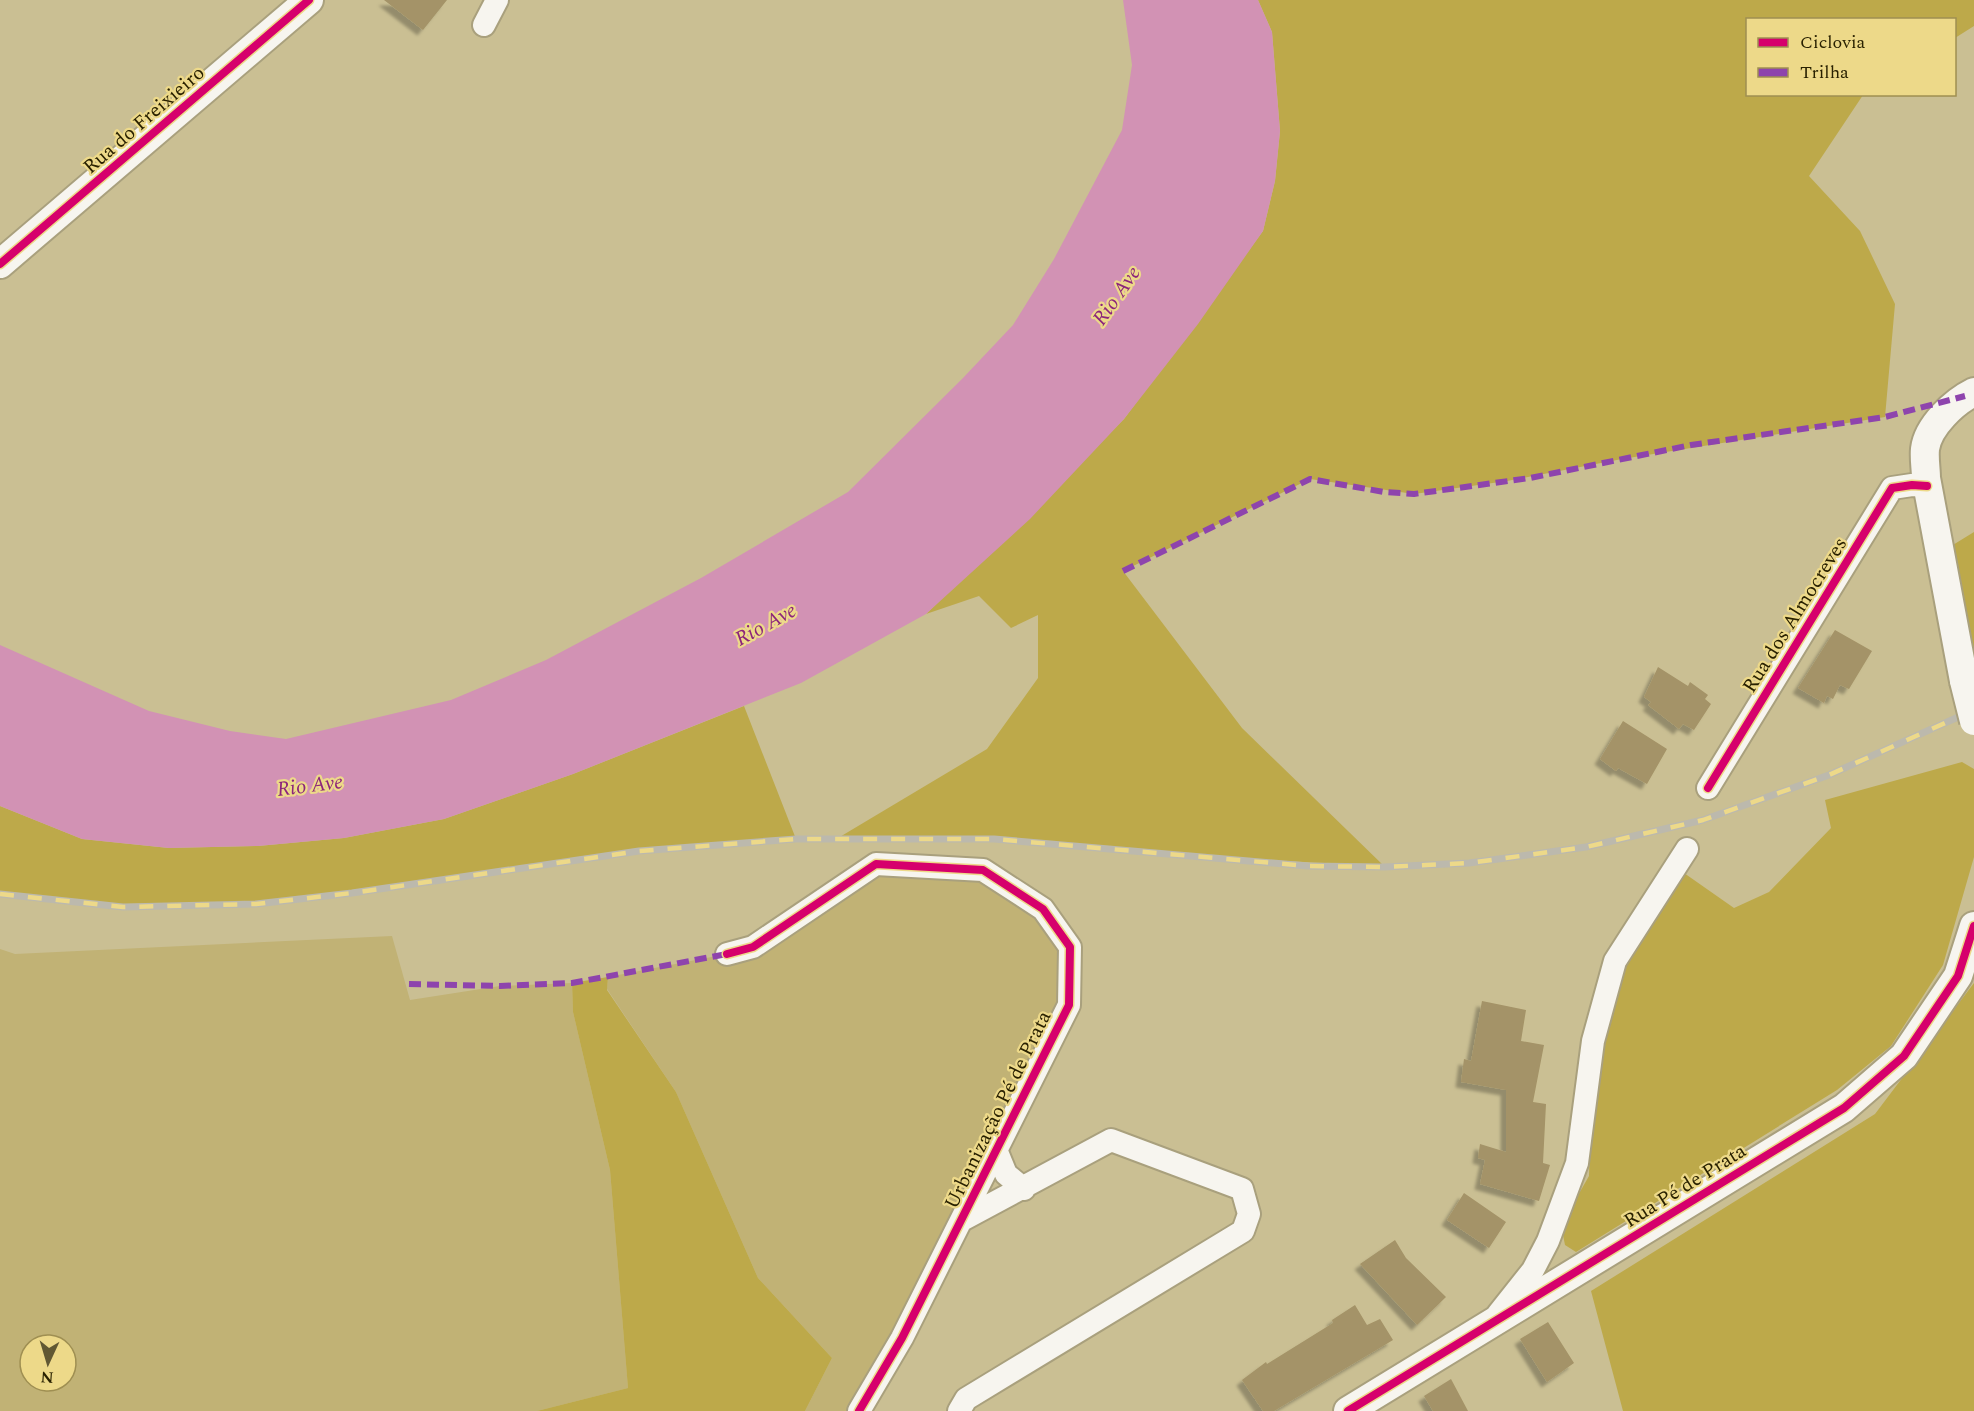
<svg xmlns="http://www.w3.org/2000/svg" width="1974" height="1411" font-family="Spectral,serif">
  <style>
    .green { fill: #c1b275; fill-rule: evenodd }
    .forest { fill: #bda94a }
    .water { fill: #d292b4 }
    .building { fill: #a49367; filter: url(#shadow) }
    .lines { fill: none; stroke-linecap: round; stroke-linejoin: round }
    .minor-casing { stroke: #a9a07d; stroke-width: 26 }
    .tertiary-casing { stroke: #a9a07d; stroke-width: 32 }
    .minor { stroke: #f7f5ef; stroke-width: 22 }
    .tertiary { stroke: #f7f5ef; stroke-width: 28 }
    .rail-casing { stroke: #bcb9ad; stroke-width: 7 }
    .rail { stroke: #edd989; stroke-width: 4.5; stroke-dasharray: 14; stroke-linecap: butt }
    .tertiary-bridge-casing { stroke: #a9a07d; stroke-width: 32; stroke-linecap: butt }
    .tertiary-bridge { stroke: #f7f5ef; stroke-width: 28 }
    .quiet { stroke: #8e44ad; stroke-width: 6; stroke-dasharray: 12 6; stroke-linecap: butt }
    .cycleway-casing { stroke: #edd989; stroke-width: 11 }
    .cycleway { stroke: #d6006c; stroke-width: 8 }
    .labels { text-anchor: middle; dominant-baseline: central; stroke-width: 4.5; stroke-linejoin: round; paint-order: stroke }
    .street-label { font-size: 20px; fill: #292100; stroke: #edd989 }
    .water-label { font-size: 21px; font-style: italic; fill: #8c257b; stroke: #edd989 }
  </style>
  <defs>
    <filter id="shadow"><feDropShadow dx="-5.5" dy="5.5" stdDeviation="1.5" flood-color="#0004"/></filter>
  </defs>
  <rect width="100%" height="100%" fill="#cabf93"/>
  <!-- green -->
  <path class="green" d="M876,864L983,870L1070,947L1069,1005L859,1411H805L832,1358L758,1278L676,1092L607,989L608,977L727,954Z
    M392,936L410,1000L500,986L572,983L573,1012L610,1170L628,1388L537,1411H0V949L15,954ZM30,1345H66V1381H30Z"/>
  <!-- forest -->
  <path class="forest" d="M1258,0H1974V26L1955,38L1954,20H1748V94L1863,95L1809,176L1860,231L1895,304L1885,417L1622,459L1507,481L1414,494L1310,479L1123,571L1242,728L1384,866L1184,856L994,839L838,838L987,749L1038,678V615L1011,628L979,596L926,614L1124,419L1263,231L1275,181L1280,131L1272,32Z
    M1974,532V652L1948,548Z
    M744,706L796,839L639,851L352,893L256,904L123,907L0,894V806L82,839L169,848L258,846L344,838L444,819L573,774Z
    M1962,762L1974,769V857L1943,965L1891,1046L1837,1090L1576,1252L1565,1245L1561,1225L1589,1176L1593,1041L1629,954L1684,873L1734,908L1769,892L1831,828L1825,800Z
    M608,977L607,990L676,1092L758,1278L832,1358L805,1411H537L628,1388L610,1170L573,1012L572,983Z
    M1974,983V1411H1623L1591,1291L1875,1114Z"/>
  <!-- water -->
  <path class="water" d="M1123,0H1258L1272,32L1280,131L1275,181L1263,231L1198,324L1124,419L1030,519L926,614L801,683L573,774L444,819L344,838L258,846L169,848L82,839L0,806V645L149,711L230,731L286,739L451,700L546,660L701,578L848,492L963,378L1013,325L1054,259L1122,130L1132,65Z"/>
  <!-- building -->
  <path class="building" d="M384,0H447L423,30Z
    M1835,630L1872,651L1849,689L1840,685L1833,699L1827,696L1824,703L1798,688Z
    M1658,667L1688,686L1690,682L1708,695L1705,699L1711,704L1694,730L1683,724L1679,729L1648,705L1651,702L1644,697Z
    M1623,721L1667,749L1647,784L1618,768L1616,771L1600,759Z
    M1482,1001L1526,1010L1521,1041L1544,1045L1533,1102L1546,1104L1543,1163L1550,1165L1539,1201L1480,1184L1485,1160L1478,1158L1480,1144L1506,1152V1090L1461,1082L1464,1059L1471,1061Z
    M1464,1193L1506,1222L1489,1248L1447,1220Z
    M1395,1240L1406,1258L1446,1297L1417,1325L1360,1264Z
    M1355,1305L1367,1325L1380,1319L1393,1340L1274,1411H1263L1242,1380L1266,1362L1267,1364L1333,1323L1332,1320Z
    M1548,1322L1574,1363L1547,1382L1520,1339Z
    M1451,1379L1468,1411H1433L1424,1396Z"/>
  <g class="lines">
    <defs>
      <path id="minor" d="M484,25L497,0
        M1708,788L1892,488L1912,485L1927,486
        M727,954L753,947L876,864L983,870L1043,909L1070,947L1069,1005L902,1338L859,1411
        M997,1152L1006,1174L1024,1189
        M1498,1314L1533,1270L1548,1241L1577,1163L1593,1041L1615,961L1687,849
        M959,1411L966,1399L1243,1231L1249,1214L1242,1189L1111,1140L962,1220"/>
      <path id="tertiary" d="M0,264L309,0
        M1964,681L1926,478C1926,469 1924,459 1925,449C1928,426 1954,402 1974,392
        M1348,1411L1844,1108L1904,1056L1958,976L1974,926"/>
    </defs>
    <!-- minor casing -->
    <use href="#minor" class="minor-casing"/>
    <!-- tertiary casing -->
    <use href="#tertiary" class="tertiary-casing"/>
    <!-- minor -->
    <use href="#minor" class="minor"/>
    <!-- tertiary -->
    <use href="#tertiary" class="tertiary"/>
    <defs>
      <path id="rail" d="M0,894L123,907L256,904L352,893L639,851L796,839H994L1308,866L1384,867L1469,863L1586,847L1703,820L1829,775L1974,710"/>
    </defs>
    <!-- rail casing -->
    <use href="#rail" class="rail-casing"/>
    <!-- rail -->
    <use href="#rail" class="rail"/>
    <defs>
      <path id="tertiary-bridge" d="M1964,681L1974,721"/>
    </defs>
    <!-- tertiary-bridge casing -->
    <use href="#tertiary-bridge" class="tertiary-bridge-casing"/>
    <!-- tertiary-bridge -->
    <use href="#tertiary-bridge" class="tertiary-bridge"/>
    <!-- quiet -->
    <path class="quiet" d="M1123,571L1310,479L1384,492L1414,494L1530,478L1691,445L1885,417L1965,396
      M409,984L500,986L572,983L727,954"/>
    <defs>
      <path id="cycleway" d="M0,264L309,0
        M1708,788L1892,488L1912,485L1927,486
        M727,954L753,947L876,864L983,870L1043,909L1070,947L1069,1005L902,1338L859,1411
        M1348,1411L1844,1108L1904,1056L1958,976L1974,926"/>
    </defs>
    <!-- cycleway casing -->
    <use href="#cycleway" class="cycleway-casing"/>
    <!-- cycleway -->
    <use href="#cycleway" class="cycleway"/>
  </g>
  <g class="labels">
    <!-- street labels -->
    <g class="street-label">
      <text transform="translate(144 120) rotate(-41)">Rua do Freixieiro</text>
      <text transform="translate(1795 615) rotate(-58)">Rua dos Almocreves</text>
      <text transform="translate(998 1110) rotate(-64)">Urbanização Pé de Prata</text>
      <text transform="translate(1685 1186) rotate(-32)">Rua Pé de Prata</text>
    </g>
    <!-- water labels -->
    <g class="water-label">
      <text transform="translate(1117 296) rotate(-55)">Rio Ave</text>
      <text transform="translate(766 625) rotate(-29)">Rio Ave</text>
      <text transform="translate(310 786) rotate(-7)">Rio Ave</text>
    </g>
  </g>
  <!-- legend -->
  <rect x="1746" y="18" width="210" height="78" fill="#edd989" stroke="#9f8f52" stroke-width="1.5"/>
  <rect x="1758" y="38" width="30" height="9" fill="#d6006c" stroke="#9f8f52" stroke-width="1.5"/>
  <text x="1800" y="48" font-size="18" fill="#292100">Ciclovia</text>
  <rect x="1758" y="68" width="30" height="9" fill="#8e44ad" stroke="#9f8f52" stroke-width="1.5"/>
  <text x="1800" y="78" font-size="18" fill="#292100">Trilha</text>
  <!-- north arrow -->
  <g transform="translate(48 1363) rotate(184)"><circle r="28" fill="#edd989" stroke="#9f8f52" stroke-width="1.5"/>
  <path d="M0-4.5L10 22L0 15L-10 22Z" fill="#615833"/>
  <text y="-9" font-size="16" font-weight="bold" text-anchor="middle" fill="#292100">N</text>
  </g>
</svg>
